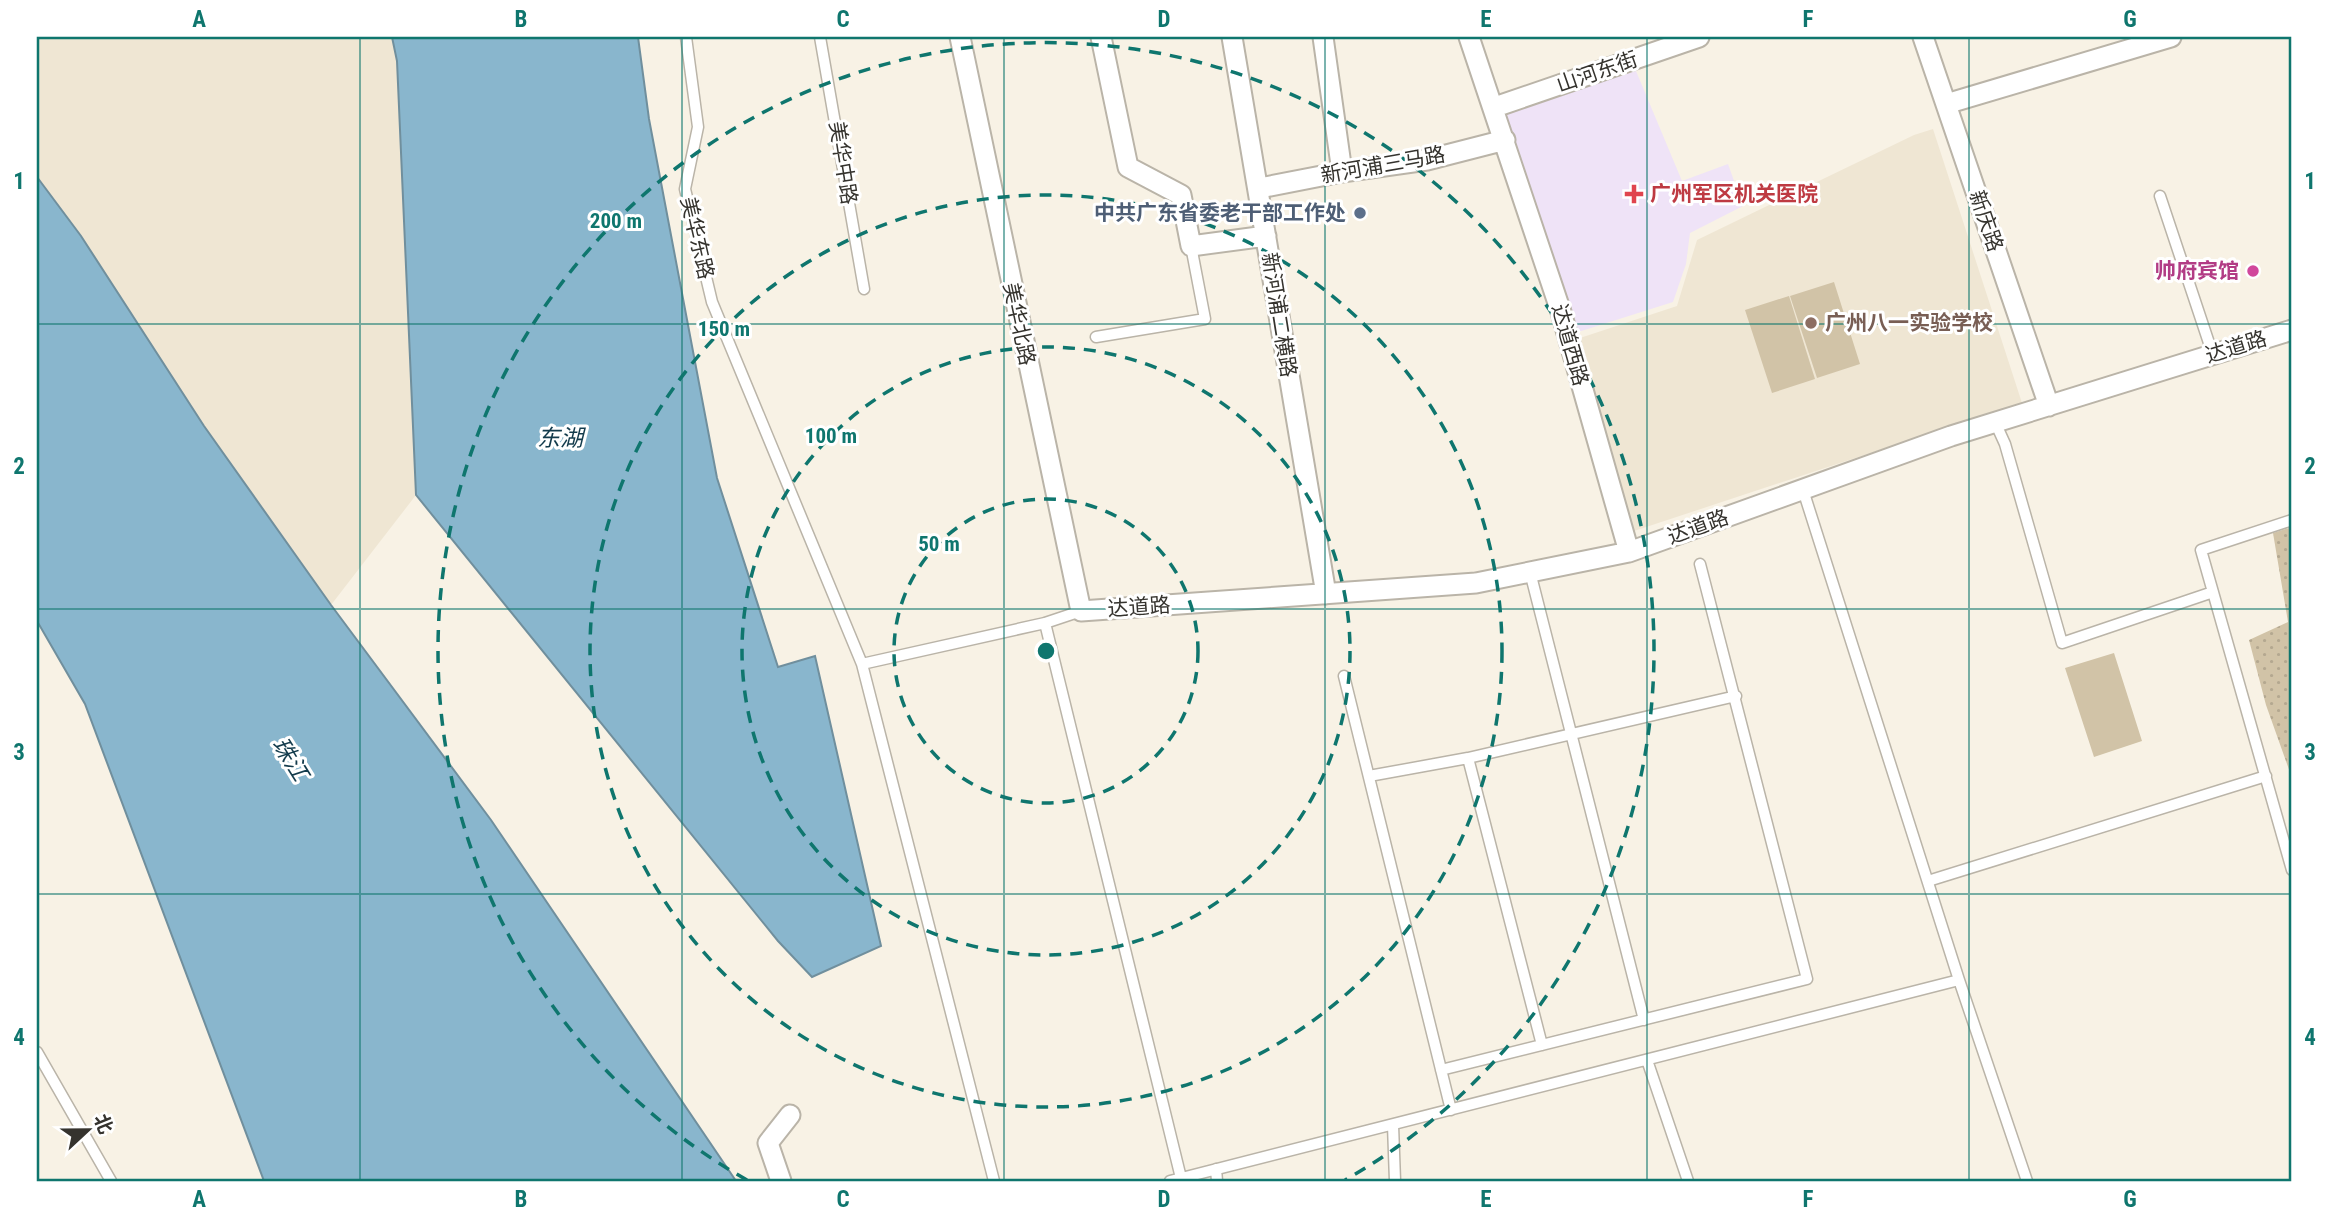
<svg xmlns="http://www.w3.org/2000/svg" width="2329" height="1218" font-family="'Roboto Condensed','Noto Sans SC',sans-serif">
  <style>
    .built { fill: #efe6d3 }
    .medical { fill: #efe3f7 }
    .grass { fill: url(#grass-dots) }
    .green { fill: #d1c3a7 }
    .water { fill: #89b6cd; stroke: #708f9d; stroke-width: 2 }
    .lines { fill: none; stroke-linecap: round; stroke-linejoin: round }
    .service-casing { stroke: #bab4a8; stroke-width: 13 }
    .minor-casing { stroke: #bab4a8; stroke-width: 23 }
    .service { stroke: #fff; stroke-width: 10 }
    .minor { stroke: #fff; stroke-width: 19 }
    .grid { fill: none; stroke: #0f766e; stroke-width: 2; stroke-opacity: 0.55 }
    .ring { fill: none; stroke: #0f766e; stroke-width: 3.5; stroke-dasharray: 12 9 }
    .health-dot { fill: #e0444e; stroke: #fff; stroke-width: 2.5 }
    .service-dot { fill: #5c6f8a; stroke: #fff; stroke-width: 2.5 }
    .hotel-dot { fill: #d1479c; stroke: #fff; stroke-width: 2.5 }
    .education-dot { fill: #8d6e63; stroke: #fff; stroke-width: 2.5 }
    .labels { text-anchor: middle; dominant-baseline: central; stroke-width: 6; stroke-linejoin: round; paint-order: stroke }
    .street-label { font-size: 21px; fill: #35332e; stroke: #fff }
    .health-label { font-size: 21px; font-weight: bold; fill: #be3a42; stroke: #fff; text-anchor: start }
    .service-label { font-size: 21px; font-weight: bold; fill: #4e5e75; stroke: #fff; text-anchor: end }
    .hotel-label { font-size: 21px; font-weight: bold; fill: #b23c85; stroke: #fff; text-anchor: end }
    .education-label { font-size: 21px; font-weight: bold; fill: #785e54; stroke: #fff; text-anchor: start }
    .water-label { font-size: 23px; font-style: italic; fill: #133b4c; stroke: #fff }
    .centre { fill: #0f766e; stroke: #fff; stroke-width: 3.5 }
    .ring-label { font-size: 21px; text-anchor: middle; font-weight: bold; fill: #0f766e; stroke: #fff; stroke-width: 6; stroke-linejoin: round; paint-order: stroke }
    .neatline { fill: none; stroke: #0f766e; stroke-width: 2.5 }
    .grid-label { font-size: 23px; text-anchor: middle; font-weight: bold; fill: #0f766e }
  </style>
  <defs>
    <pattern id="grass-dots" width="8" height="8" patternUnits="userSpaceOnUse" patternTransform="scale(1.75)"><rect width="8" height="8" fill="#d1c3a7"/><path d="M2 2h.1M6 6h.1" fill="none" stroke="#b4a890" stroke-width="1.8" stroke-linecap="round"/></pattern>
  </defs>
  <rect width="100%" height="100%" fill="#f8f2e5"/>
  <!-- built -->
  <path class="built" d="M37,37H392L397,61L416,495L331,605L204,426L81,236L37,177Z
    M1933,129L2022,403L1631,532L1577,339L1677,306L1697,240L1914,135Z"/>
  <!-- medical -->
  <path class="medical" d="M1636,71L1682,181L1728,164L1743,206L1690,233L1686,264L1673,302L1575,333L1504,112Z"/>
  <!-- grass -->
  <path class="grass" d="M2292,527V778L2266,705L2249,640L2288,622L2273,533Z"/>
  <!-- green -->
  <path class="green" d="M1834,282L1860,364L1817,378L1790,296Z
    M1789,296L1815,379L1772,393L1745,310Z
    M2114,653L2142,741L2094,757L2065,668Z"/>
  <!-- water -->
  <path class="water" d="M392,37H638L649,119L717,478L778,667L815,656L881,946L812,977L778,941L416,495L397,61Z
    M37,177L81,236L204,426L331,605L491,820L736,1181H264L85,704L37,621Z"/>
  <g class="lines">
    <defs>
      <path id="service" d="M686,37L698,127L685,189L712,302L862,664L994,1181
        M820,37L864,289
        M2160,196L2213,355
        M1096,337L1205,319L1191,246
        M1995,422L2005,444L2062,643L2213,592
        M1803,490L1959,980L2027,1181
        M2292,520L2201,550L2292,870
        M1530,572L1644,1020
        M1081,611L1045,623L1181,1178
        M862,664L1045,623
        M1344,676L1451,1110
        M1468,758L1542,1045
        M1369,776L1468,758L1736,696
        M1928,881L2266,776
        M37,1052L111,1181
        M1647,1060L1688,1181
        M1441,1070L1807,979L1700,564
        M1393,1125L1395,1181
        M1216,1169L1217,1181
        M1170,1181L1959,980"/>
      <path id="minor" d="M960,37L1081,611L1476,583L1629,552L1951,436L2292,330
        M1101,37L1128,167L1181,195L1191,246L1266,236
        M1232,37L1326,594
        M1323,37L1342,172
        M1469,37L1561,312L1629,552
        M1923,37L2049,406
        M1946,104L2171,37
        M1495,107L1699,37
        M1260,188L1342,172L1427,160L1505,140
        M781,1181L768,1143L790,1115"/>
    </defs>
    <!-- service casing -->
    <use href="#service" class="service-casing"/>
    <!-- minor casing -->
    <use href="#minor" class="minor-casing"/>
    <!-- service -->
    <use href="#service" class="service"/>
    <!-- minor -->
    <use href="#minor" class="minor"/>
  </g>
  <!-- grid -->
  <path class="grid" d="M360,37V1181M682,37V1181M1004,37V1181M1325,37V1181M1647,37V1181M1969,37V1181M37,324H2292M37,609H2292M37,894H2292"/>
  <!-- distance rings -->
  <g class="ring">
    <circle cx="1046" cy="651" r="152"/>
    <circle cx="1046" cy="651" r="304"/>
    <circle cx="1046" cy="651" r="456"/>
    <path d="M747 1180A608 608 0 1 1 1345 1180"/>
  </g>
  <!-- markers -->
  <path class="health-dot" d="M1630.5 183.5h7v7h7v7h-7v7h-7v-7h-7v-7h7z"/>
  <circle class="service-dot" cx="1360" cy="213" r="7"/>
  <circle class="hotel-dot" cx="2253" cy="271" r="7"/>
  <circle class="education-dot" cx="1811" cy="323" r="7"/>
  <g class="labels">
    <!-- street labels -->
    <g class="street-label">
      <text transform="translate(1597 72) rotate(-19)">山河东街</text>
      <text transform="translate(843 163) rotate(81)">美华中路</text>
      <text transform="translate(1383 165) rotate(-10)">新河浦三马路</text>
      <text transform="translate(1986 221) rotate(71)">新庆路</text>
      <text transform="translate(697 238) rotate(77)">美华东路</text>
      <text transform="translate(1279 315) rotate(81)">新河浦二横路</text>
      <text transform="translate(1019 324) rotate(78)">美华北路</text>
      <text transform="translate(1570 345) rotate(74)">达道西路</text>
      <text transform="translate(2236 347) rotate(-17)">达道路</text>
      <text transform="translate(1698 527) rotate(-20)">达道路</text>
      <text transform="translate(1139 607) rotate(-4)">达道路</text>
    </g>
    <!-- health labels -->
    <g class="health-label">
      <text x="1650" y="194">广州军区机关医院</text>
    </g>
    <!-- service labels -->
    <g class="service-label">
      <text x="1346" y="213">中共广东省委老干部工作处</text>
    </g>
    <!-- hotel labels -->
    <g class="hotel-label">
      <text x="2239" y="271">帅府宾馆</text>
    </g>
    <!-- education labels -->
    <g class="education-label">
      <text x="1825" y="323">广州八一实验学校</text>
    </g>
    <!-- water labels -->
    <g class="water-label">
      <text x="560" y="438">东湖</text>
      <text transform="translate(290 759) rotate(58)">珠江</text>
    </g>
  </g>
  <circle cx="1046" cy="651" r="10" class="centre"/>
  <g class="ring-label">
    <text x="616" y="228">200 m</text>
    <text x="724" y="336">150 m</text>
    <text x="831" y="443">100 m</text>
    <text x="939" y="551">50 m</text>
  </g>
  <!-- border -->
  <rect width="2329" height="1218" fill="none" stroke="#ffffff" stroke-width="77"/>
  <!-- north arrow -->
  <g transform="translate(88 1130) rotate(68)" stroke="#ffffff" stroke-width="5" paint-order="stroke">
  <path d="M0-5L12 26L0 18L-12 26Z" fill="#35332e"/>
  <text y="-10" font-size="19" font-weight="bold" text-anchor="middle" fill="#35332e">北</text>
  </g>
  <rect x="38" y="38" width="2252" height="1142" class="neatline"/>
  <g class="grid-label">
    <text x="199" y="27">A</text>
    <text x="521" y="27">B</text>
    <text x="843" y="27">C</text>
    <text x="1164" y="27">D</text>
    <text x="1486" y="27">E</text>
    <text x="1808" y="27">F</text>
    <text x="2130" y="27">G</text>
    <text x="19" y="189">1</text>
    <text x="2310" y="189">1</text>
    <text x="19" y="474">2</text>
    <text x="2310" y="474">2</text>
    <text x="19" y="760">3</text>
    <text x="2310" y="760">3</text>
    <text x="19" y="1045">4</text>
    <text x="2310" y="1045">4</text>
    <text x="199" y="1207">A</text>
    <text x="521" y="1207">B</text>
    <text x="843" y="1207">C</text>
    <text x="1164" y="1207">D</text>
    <text x="1486" y="1207">E</text>
    <text x="1808" y="1207">F</text>
    <text x="2130" y="1207">G</text>
  </g>
</svg>
